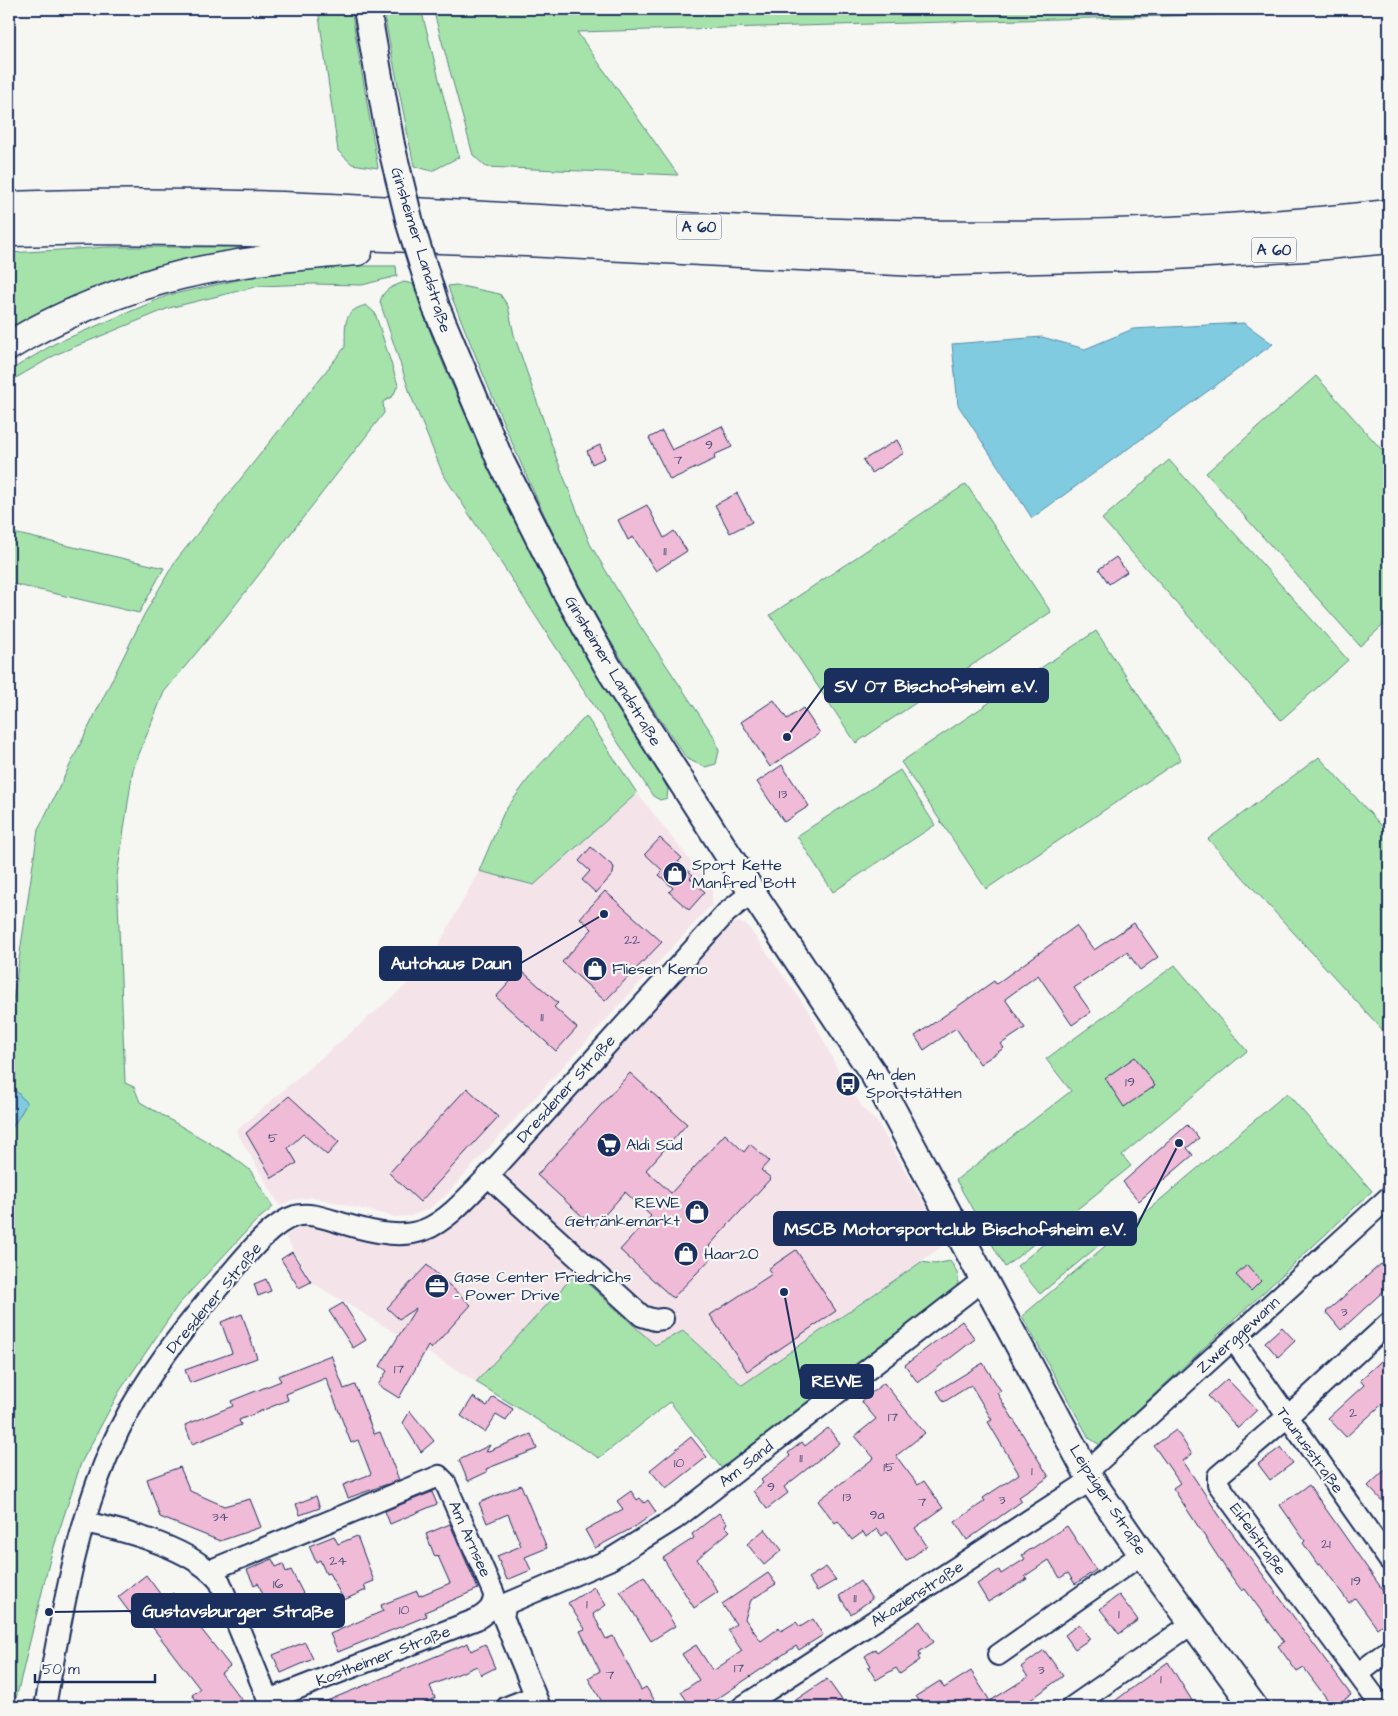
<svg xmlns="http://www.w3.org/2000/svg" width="1398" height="1716" font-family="'Architects Daughter',sans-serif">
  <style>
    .built { fill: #f4e4ea }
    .green { fill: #a5e3ab; stroke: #608984 }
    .water { fill: #80cbe0; stroke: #588dac }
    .building { fill: #efbbd7; stroke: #1b2f5e }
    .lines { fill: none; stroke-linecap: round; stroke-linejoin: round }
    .minor-casing { stroke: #1b2f5e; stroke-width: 24 }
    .major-casing { stroke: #1b2f5e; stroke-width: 30 }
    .highway-casing { stroke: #1b2f5e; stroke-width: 31 }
    .minor { stroke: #f6f6f2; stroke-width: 20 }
    .major { stroke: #f6f6f2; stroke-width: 26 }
    .highway { stroke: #f6f6f2; stroke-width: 28 }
    .major-bridge-casing { stroke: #1b2f5e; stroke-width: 30; stroke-linecap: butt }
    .major-bridge { stroke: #f6f6f2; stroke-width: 26 }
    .labels { text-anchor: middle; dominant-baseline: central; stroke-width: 4.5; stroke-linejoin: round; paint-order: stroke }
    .number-label { font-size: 14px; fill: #50527c }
    .shield { fill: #f6f6f2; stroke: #5d6b8a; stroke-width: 1 }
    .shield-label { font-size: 15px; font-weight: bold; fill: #1b2f5e }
    .street-label { font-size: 16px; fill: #1b2f5e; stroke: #f6f6f2 }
    .poi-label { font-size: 16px; fill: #1b2f5e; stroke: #f6f6f2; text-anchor: start }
    .leader { fill: none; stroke: #1b2f5e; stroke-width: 2 }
    .callout-dot { fill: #1b2f5e; stroke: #f6f6f2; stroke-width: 2 }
    .callout { fill: #1b2f5e; stroke: #1b2f5e; stroke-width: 2 }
    .callout-label { font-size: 18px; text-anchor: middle; font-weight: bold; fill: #fff }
  </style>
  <rect width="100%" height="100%" fill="#f6f6f2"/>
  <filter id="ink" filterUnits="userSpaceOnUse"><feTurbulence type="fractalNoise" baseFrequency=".02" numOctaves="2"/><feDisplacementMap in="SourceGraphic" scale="10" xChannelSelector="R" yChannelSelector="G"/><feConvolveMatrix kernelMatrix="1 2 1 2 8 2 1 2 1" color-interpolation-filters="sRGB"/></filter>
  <g filter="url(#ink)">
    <!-- built -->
    <path class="built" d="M637,793L712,888V904L444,1197L429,1209L410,1216L395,1217L313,1197L292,1200L280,1206L236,1131L426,968L479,871L534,885Z
      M738,922L747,925L810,1013L840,1074L864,1110L877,1122L947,1243L742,1385L683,1331L655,1345L576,1273L476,1382L313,1283L285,1236L304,1225H315L374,1241L400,1244L428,1240L443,1232L488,1192L728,926Z"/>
    <!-- green -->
    <path class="green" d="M318,9H351L378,168L352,164L338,151Z
      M383,9H421L459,157L432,171L414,166Z
      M433,9H1389V10L577,32L678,175L486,167L473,155Z
      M109,247H243L131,278L9,333V253Z
      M349,266H396L397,276L362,285L313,284L259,286L169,308L57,354L9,382V371L54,344L169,295L261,275Z
      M404,282L413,284C447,386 495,477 546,571C586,644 626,717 668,789L667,798L660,800L653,796L443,474L411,396L380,302C383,289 392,287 404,282Z
      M456,285L500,294L508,306L514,335L556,457L590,544L628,608L715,738L719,751L716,764L705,767L687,759C653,709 619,658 590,605C535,505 493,398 450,293L448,286Z
      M366,305L375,313L398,385L393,396L383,402L384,413L226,617L164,692L133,769L117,876L125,1083L134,1087L140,1102L233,1157L250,1170L273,1207L255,1222L178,1305L119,1392L81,1463L50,1559L14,1707H9V1133L27,1103L13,1088H9V1015L11,1014L38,830L144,615L174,563L345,347C346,325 341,312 366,305Z
      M1316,376L1389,458V620L1360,646L1206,473Z
      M1169,460L1348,660L1281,720L1102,519Z
      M966,484L1051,612L856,743L770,615Z
      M9,532L164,568L139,613L9,583Z
      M1096,631L1181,759L986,889L901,762Z
      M586,716L637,793L534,885L479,871L504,812L535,770Z
      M1319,757L1389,834V1037L1208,839Z
      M900,770L935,825L833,892L797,836Z
      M1175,965L1247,1051L1122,1155L1131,1166L1005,1267L956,1180L1071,1091L1046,1059Z
      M1287,1093L1372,1191L1100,1445L1089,1438L1022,1316Z
      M1080,1214L1103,1242L1040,1294L1017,1266Z
      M950,1261C958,1272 961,1279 955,1292L723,1470L670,1402L599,1458L476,1382L576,1273L655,1345L683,1331L742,1385L921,1262L935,1264Z"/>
    <!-- water -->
    <path class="water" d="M1244,323L1273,344L1032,518L958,405L952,344L1042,337L1085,349L1133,329Z
      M9,1088H13L27,1103L9,1133Z"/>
    <!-- building -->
    <path class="building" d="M722,426L732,447L714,455L715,459L670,480L649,438L662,431L672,450Z
      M897,440L904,453L871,473L863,460Z
      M600,445L605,458L592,464L587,451Z
      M737,493L752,522L730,533L715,505Z
      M647,505L664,538L674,531L687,551L656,571L633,537L628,540L618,520Z
      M1116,557L1127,572L1109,584L1099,569Z
      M774,700L787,719L803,708L820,733L770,767L741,722Z
      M782,765L809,806L784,822L757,782Z
      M660,838L682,858L678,862L693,875L690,878L705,892L689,910L669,892L673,888L659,875L663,871L645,854Z
      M591,847L614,867L613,874L596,893L582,880L590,871L579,861Z
      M605,891L662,942L605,1001L562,962L592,929L580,918Z
      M1134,923L1158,957L1140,970L1127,952L1074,988L1091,1012L1072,1025L1038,975L1005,999L1025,1028L1001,1044L1004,1048L980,1064L956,1028L924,1050L915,1036L994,981L996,984L1076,926L1094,950Z
      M521,970L558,1003L554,1007L577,1028L556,1051L496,997Z
      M1135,1057L1155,1086L1124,1107L1105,1078Z
      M630,1073L687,1124L646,1170L671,1193L725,1134L744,1152L750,1144L769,1161L761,1170L771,1178L709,1246L715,1254L673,1298L620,1250L651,1216L625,1192L594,1227L537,1175Z
      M467,1088L498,1117L420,1202L389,1173Z
      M289,1096L339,1142L327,1155L303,1134L288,1148L297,1163L272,1178L246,1133Z
      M1187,1125L1199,1138L1187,1148L1193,1155L1139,1201L1123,1182Z
      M796,1250L836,1311L747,1371L710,1315L772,1274L768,1269Z
      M292,1252L311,1282L299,1288L281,1259Z
      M1381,1264L1389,1272V1286L1341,1330L1326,1312Z
      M427,1265L471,1305L431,1349L428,1346L399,1398L378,1385L387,1371L380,1366L416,1308L399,1319L387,1308Z
      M1247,1265L1261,1281L1251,1291L1236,1275Z
      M266,1279L271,1291L258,1296L254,1284Z
      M343,1303L366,1340L353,1348L329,1311Z
      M242,1314L257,1358L190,1383L185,1370L232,1353L221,1322Z
      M962,1321L975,1339L918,1383L905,1365Z
      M1282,1327L1295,1341L1278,1357L1265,1342Z
      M1389,1354V1398L1346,1437L1328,1418L1364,1385L1360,1380Z
      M331,1355L344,1389L355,1385L374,1434L380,1432L399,1480L348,1498L343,1485L371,1474L358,1440L351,1443L326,1378L286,1394L288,1400L239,1420L241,1425L192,1444L185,1425L233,1406L231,1401L281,1381L278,1376Z
      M983,1363L1001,1391L997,1393L1049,1477L1019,1497L1022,1501L967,1540L955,1522L985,1501L983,1498L1019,1474L988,1422L992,1420L971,1385L944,1402L937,1391Z
      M1227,1379L1257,1410L1238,1428L1208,1396Z
      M884,1383L925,1433L896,1456L918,1485L924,1481L943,1508L915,1528L927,1546L906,1561L887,1532L882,1536L877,1529L866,1537L863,1532L852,1540L838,1521L835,1523L818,1501L874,1458L855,1436L876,1419L861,1401Z
      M473,1397L487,1406L493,1397L513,1409L506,1421L496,1415L485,1432L461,1416Z
      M410,1411L434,1441L421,1452L403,1423Z
      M828,1428L840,1443L784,1487L788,1493L767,1509L753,1491L763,1483L761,1480L790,1456L788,1453L802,1442L805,1446Z
      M1176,1430L1192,1454L1183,1461L1219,1515L1351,1695L1333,1707L1304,1668L1297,1672L1278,1646L1284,1642L1245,1589L1242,1591L1228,1572L1173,1488L1180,1483L1154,1446Z
      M531,1434L537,1449L486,1469L487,1472L468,1481L459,1460L490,1445L486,1452Z
      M691,1437L707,1457L666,1489L650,1470Z
      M1281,1447L1293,1463L1270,1480L1258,1464Z
      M1389,1466V1508L1368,1486Z
      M180,1467L190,1491L224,1506L250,1499L261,1527L220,1541L160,1517L147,1479Z
      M521,1485L547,1548L525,1557L531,1570L507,1580L497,1556L521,1546L508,1514L487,1523L479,1503Z
      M1309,1485L1389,1599V1619L1377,1628L1355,1598L1349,1603L1321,1564L1318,1565L1303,1543L1305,1541L1280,1505Z
      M631,1491L637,1500L640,1498L644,1503L648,1500L656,1512L636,1526L595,1548L585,1530L623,1509L617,1501Z
      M432,1492L437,1504L390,1524L385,1511Z
      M316,1496L320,1508L300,1515L296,1504Z
      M719,1513L727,1523L725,1526L730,1531L697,1559L718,1592L694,1608L663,1558L694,1538L692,1534Z
      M450,1524L478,1589L425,1612L427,1616L338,1652L330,1634L383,1611L381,1605L417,1591L419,1596L450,1583L438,1556L435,1557L426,1534Z
      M1067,1526L1096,1570L1075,1584L1068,1573L1060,1578L1049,1560L1025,1576L1027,1579L988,1602L977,1584L999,1570L1001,1574L1025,1559L1022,1555Z
      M765,1529L782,1550L764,1565L747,1544Z
      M334,1536L338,1544L357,1536L374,1581L364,1585L366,1590L344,1600L329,1573L326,1574L320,1560L316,1562L309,1546Z
      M272,1559L276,1567L283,1564L286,1572L291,1570L309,1605L302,1608L304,1614L282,1623L267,1596L264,1597L258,1583L254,1585L247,1570Z
      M826,1567L836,1580L817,1591L808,1578Z
      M768,1573L776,1584L751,1600L745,1619L761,1641L779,1628L781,1631L796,1622L800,1627L813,1619L823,1635L799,1650L796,1646L705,1707H691L681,1692L699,1680L682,1654L696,1645L713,1671L742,1651L728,1630L736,1624L722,1604Z
      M146,1575L164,1599L173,1593L230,1666L221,1673L247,1707H202L192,1695L200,1689L143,1615L136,1621L118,1597Z
      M644,1576L675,1626L651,1641L620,1591Z
      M860,1581L872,1599L851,1614L839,1596Z
      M594,1587L606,1605L593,1614L606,1639L613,1636L641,1690L646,1687L659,1707H605L588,1678L600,1671L580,1631L585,1629L568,1603Z
      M1119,1595L1138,1620L1119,1634L1100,1609Z
      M920,1621L934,1642L919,1652L921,1655L918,1657L920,1660L900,1674L896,1668L876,1680L868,1667L871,1666L865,1656L875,1649L877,1652Z
      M1079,1624L1090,1639L1075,1649L1065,1635Z
      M305,1642L313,1659L281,1673L273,1655Z
      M468,1643L471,1651L485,1644L495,1668L481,1675L477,1666L430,1686L435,1698L424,1703L426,1707H312Z
      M1044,1650L1063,1676L1021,1707H923L916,1696L940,1681L944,1688L971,1671L990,1701L1028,1677L1021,1667Z
      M1168,1662L1196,1707H1107L1136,1685Z
      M827,1679L847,1707H786L803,1695Z"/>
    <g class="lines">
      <defs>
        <path id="minor" d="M488,1176L642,1316L655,1320L663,1319
          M1233,1339L1389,1560
          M1087,1472L1389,1197
          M84,1522C126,1531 193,1548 220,1582L271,1707
          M211,1570L439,1476L445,1482L494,1594C494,1607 488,1612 477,1619L268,1700
          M998,1655L1142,1554
          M1358,1674L1389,1650
          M45,1707C62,1613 77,1517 119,1430C146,1376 184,1328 223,1282C241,1262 269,1224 295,1216C310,1212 327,1219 341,1223C421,1247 434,1233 488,1176L726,913L752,892
          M507,1707L535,1696
          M540,1707L503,1617L506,1604L609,1560L675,1519L983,1280
          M742,1707L1091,1480
          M1072,1707L1193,1623
          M1382,1707L1218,1484V1476L1287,1417L1389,1323"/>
        <path id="major" d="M367,9L391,145
          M436,307L501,462L566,592L608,667L752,892L873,1073L1091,1480L1142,1554L1254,1707"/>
        <path id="highway" d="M9,206C240,196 472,217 703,228C931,238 1162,240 1389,214
          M9,232L106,230L247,232L526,242L917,262L1158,256L1305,247L1389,239
          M9,346C56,316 127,288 181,275C239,261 300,256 358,251"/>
      </defs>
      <!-- minor casing -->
      <use href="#minor" class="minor-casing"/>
      <!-- major casing -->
      <use href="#major" class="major-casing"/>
      <!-- highway casing -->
      <use href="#highway" class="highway-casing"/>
      <!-- minor -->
      <use href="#minor" class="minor"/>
      <!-- major -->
      <use href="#major" class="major"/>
      <!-- highway -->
      <use href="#highway" class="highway"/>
      <defs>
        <path id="major-bridge" d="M391,145L411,227L436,307"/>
      </defs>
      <!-- major-bridge casing -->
      <use href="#major-bridge" class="major-bridge-casing"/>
      <!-- major-bridge -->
      <use href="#major-bridge" class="major-bridge"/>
    </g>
  </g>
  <!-- icons -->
  <defs>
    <symbol id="shop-disc" viewBox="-11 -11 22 22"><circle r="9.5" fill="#1b2f5e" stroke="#f6f6f2"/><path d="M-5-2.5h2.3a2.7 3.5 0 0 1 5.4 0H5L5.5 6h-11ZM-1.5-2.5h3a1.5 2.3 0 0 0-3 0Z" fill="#fff"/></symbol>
    <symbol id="bus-disc" viewBox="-11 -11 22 22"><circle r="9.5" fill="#1b2f5e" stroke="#f6f6f2"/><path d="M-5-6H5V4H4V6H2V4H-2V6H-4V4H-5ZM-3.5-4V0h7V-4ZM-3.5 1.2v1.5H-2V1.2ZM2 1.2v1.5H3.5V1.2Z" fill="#fff"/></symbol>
    <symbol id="supermarket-disc" viewBox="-11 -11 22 22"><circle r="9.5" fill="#1b2f5e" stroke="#f6f6f2"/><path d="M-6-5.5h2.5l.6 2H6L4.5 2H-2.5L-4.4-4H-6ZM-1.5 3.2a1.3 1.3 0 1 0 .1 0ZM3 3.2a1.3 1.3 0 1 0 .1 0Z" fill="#fff"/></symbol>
    <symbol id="office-disc" viewBox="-11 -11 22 22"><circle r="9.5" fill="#1b2f5e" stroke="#f6f6f2"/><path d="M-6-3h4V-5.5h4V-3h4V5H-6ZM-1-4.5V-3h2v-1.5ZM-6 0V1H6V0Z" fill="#fff"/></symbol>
  </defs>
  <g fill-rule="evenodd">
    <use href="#shop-disc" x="661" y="860" width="28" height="28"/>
    <use href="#shop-disc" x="581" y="955" width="28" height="28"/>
    <use href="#bus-disc" x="834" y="1070" width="28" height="28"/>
    <use href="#supermarket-disc" x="595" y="1131" width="28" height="28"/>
    <use href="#shop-disc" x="683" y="1198" width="28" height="28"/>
    <use href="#shop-disc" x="672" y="1240" width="28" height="28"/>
    <use href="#office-disc" x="423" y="1272" width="28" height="28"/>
  </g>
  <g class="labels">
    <!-- number labels -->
    <g class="number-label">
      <text x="709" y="445">9</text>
      <text x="678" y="460">7</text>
      <text x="665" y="551">11</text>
      <text x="783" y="794">13</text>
      <text x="632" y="940">22</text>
      <text x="542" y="1017">11</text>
      <text x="1130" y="1082">19</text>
      <text x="273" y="1138">5</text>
      <text x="1344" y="1312">3</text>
      <text x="399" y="1369">17</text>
      <text x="1353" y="1413">2</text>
      <text x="893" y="1417">17</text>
      <text x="801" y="1458">11</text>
      <text x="679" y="1463">10</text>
      <text x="889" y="1467">15</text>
      <text x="1032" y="1471">1</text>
      <text x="771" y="1487">9</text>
      <text x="847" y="1497">13</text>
      <text x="1002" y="1500">3</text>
      <text x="922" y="1502">7</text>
      <text x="877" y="1515">9a</text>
      <text x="220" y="1517">34</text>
      <text x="1326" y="1544">21</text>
      <text x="338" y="1561">24</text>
      <text x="1356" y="1581">19</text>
      <text x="278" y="1584">16</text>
      <text x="855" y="1598">11</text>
      <text x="587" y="1604">1</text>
      <text x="404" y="1610">10</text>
      <text x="1119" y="1614">1</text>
      <text x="739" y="1668">17</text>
      <text x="1041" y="1670">3</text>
      <text x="610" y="1675">7</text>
      <text x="1161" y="1679">1</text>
    </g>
    <!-- shield labels -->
    <g class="shield">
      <rect x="676.5" y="214.5" width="45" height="25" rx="4"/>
      <rect x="1251.5" y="237.5" width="45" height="25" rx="4"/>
    </g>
    <g class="shield-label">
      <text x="699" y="227">A 60</text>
      <text x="1274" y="250">A 60</text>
    </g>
    <!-- street labels -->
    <g class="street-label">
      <text transform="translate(421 250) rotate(73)">Ginsheimer Landstraße</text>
      <text transform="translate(613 671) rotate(59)">Ginsheimer Landstraße</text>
      <text transform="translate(566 1089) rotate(-48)">Dresdener Straße</text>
      <text transform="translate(214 1298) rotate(-50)">Dresdener Straße</text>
      <text transform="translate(1238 1335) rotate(-42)">Zwerggewann</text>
      <text transform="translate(1310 1450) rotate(54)">Taunusstraße</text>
      <text transform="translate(746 1464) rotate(-38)">Am Sand</text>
      <text transform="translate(1108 1500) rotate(57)">Leipziger Straße</text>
      <text transform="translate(470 1539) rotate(66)">Am Arnsee</text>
      <text transform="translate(1258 1539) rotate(54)">Eifelstraße</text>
      <text transform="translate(917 1594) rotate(-33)">Akazienstraße</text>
      <text transform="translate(383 1656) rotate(-21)">Kostheimer Straße</text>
    </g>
    <!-- poi labels -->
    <g class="poi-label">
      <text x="692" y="865">Sport Kette<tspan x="692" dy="18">Manfred Bott</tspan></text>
      <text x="612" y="969">Fliesen Kemo</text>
      <text x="866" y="1075">An den<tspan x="866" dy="18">Sportstätten</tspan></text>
      <text x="626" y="1145">Aldi Süd</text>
      <text x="680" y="1203" text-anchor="end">REWE<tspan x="680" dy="18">Getränkemarkt</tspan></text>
      <text x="704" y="1254">Haar2O</text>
      <text x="454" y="1277">Gase Center Friedrichs<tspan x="454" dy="18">- Power Drive</tspan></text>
    </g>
  </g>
  <!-- callouts -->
  <path class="leader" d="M787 737L825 685M604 914L521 963M1179 1143L1136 1228M784 1292L801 1381M49 1612L132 1611"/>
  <g class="callout-dot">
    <circle cx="787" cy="737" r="5"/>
    <circle cx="604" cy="914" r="5"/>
    <circle cx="1179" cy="1143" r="5"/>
    <circle cx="784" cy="1292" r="5"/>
    <circle cx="49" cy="1612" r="5"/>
  </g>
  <g class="callout">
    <rect x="825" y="669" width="223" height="33" rx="5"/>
    <rect x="380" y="947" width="141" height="33" rx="5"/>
    <rect x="774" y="1212" width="362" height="33" rx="5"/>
    <rect x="801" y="1365" width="72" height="33" rx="5"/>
    <rect x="132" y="1594" width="212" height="33" rx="5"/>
  </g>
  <g class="callout-label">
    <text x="936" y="692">SV 07 Bischofsheim e.V.</text>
    <text x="451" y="969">Autohaus Daun</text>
    <text x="955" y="1235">MSCB Motorsportclub Bischofsheim e.V.</text>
    <text x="837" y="1387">REWE</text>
    <text x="238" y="1617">Gustavsburger Straße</text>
  </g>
  <!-- margin -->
  <rect width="1398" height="1716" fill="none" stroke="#f6f6f2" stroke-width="30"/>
  <rect x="15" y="15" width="1368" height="1686" fill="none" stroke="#1b2f5e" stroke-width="2" filter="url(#ink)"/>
  <!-- scale -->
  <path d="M35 1674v8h120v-8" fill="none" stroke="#1b2f5e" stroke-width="2.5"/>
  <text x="42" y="1674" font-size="15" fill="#1b2f5e" stroke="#f6f6f2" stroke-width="4" paint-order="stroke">50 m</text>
</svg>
